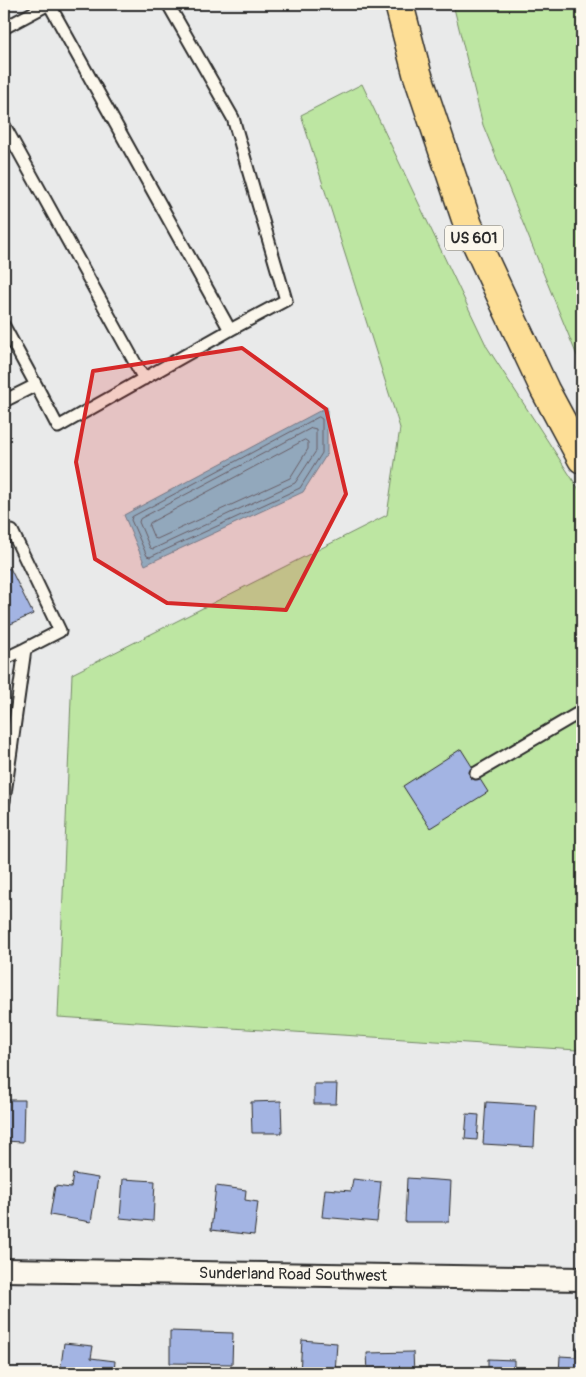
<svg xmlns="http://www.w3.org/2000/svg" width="586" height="1377" font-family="Pangolin,sans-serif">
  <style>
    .green { fill: #bde6a2; stroke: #748866 }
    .water { fill: #81c9e2; stroke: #5f8a99 }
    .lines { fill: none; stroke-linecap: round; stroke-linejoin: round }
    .shore { stroke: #4d6a74; stroke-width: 1 }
    .building { fill: #a3b4e3; stroke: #2b2b2b }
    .lane-casing { stroke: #2b2b2b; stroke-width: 15 }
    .street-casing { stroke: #2b2b2b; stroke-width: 26 }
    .highway-casing { stroke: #2b2b2b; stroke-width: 31 }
    .lane { stroke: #fbf7ec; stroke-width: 11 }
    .street { stroke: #fbf7ec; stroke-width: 22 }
    .highway { stroke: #fdde96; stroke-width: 28 }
    .marked { fill: #d62828; fill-opacity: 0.2; stroke: #d62828; stroke-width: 4; stroke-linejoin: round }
    .labels { text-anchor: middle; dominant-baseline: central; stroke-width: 4; stroke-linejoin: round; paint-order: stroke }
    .shield { fill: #fbf7ec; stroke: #696865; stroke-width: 1 }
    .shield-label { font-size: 15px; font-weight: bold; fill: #2b2b2b }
    .street-label { font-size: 16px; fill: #2b2b2b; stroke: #fbf7ec }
  </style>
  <rect width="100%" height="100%" fill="#e9eaea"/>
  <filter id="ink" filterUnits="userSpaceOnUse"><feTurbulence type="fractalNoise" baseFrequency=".02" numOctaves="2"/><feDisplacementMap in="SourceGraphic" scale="10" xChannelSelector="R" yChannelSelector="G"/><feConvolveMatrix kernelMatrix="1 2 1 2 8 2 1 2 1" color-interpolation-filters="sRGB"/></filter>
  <g filter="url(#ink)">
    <!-- green -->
    <path class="green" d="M453,4H582V368L483,125Z
      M362,84L487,347L582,494V1038L577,1050L58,1017L72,674L387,515L400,428L301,115Z"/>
    <!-- water -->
    <path class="water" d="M327,407V454L303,492L145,565L124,515Z"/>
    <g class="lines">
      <!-- shore -->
      <path class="shore" d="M319,417L322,419V453L300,488L150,557L147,556L131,520L132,517Z
        M312,428L316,429V451L295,483L153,549L150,548L139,522L140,519Z
        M305,440L308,442V449L290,478L157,539L154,538L149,526L150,523Z"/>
    </g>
    <!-- building -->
    <path class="building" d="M10,568L33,614L4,627L6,631L4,633V571Z
      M461,749L488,792L430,828L403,786Z
      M314,1084H337L336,1104H314Z
      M4,1100H24L23,1142L4,1141Z
      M281,1101L282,1133H252L251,1102Z
      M486,1102L536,1105L534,1147L483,1144Z
      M467,1114L479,1115L477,1140L465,1139Z
      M73,1174L98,1178L91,1222L50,1215L55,1186L71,1188Z
      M407,1178L451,1181L449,1222H405Z
      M582,1178V1208L578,1207Z
      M123,1179L155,1181L153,1221L120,1218Z
      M353,1179L381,1182L377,1222L322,1217L325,1189L351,1191Z
      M216,1186L246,1190L245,1200L258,1202L254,1235L211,1230Z
      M170,1331L233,1333L232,1364L170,1363Z
      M302,1340L337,1343L335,1373H300Z
      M64,1343L93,1346L91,1358L115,1361L114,1373H60Z
      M576,1347H582V1373H559L560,1356L576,1357Z
      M413,1352L414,1373H368L367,1353Z
      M488,1359L514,1360V1373H488Z"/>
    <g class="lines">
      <defs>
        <path id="lane" d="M168,4L233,118L286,300L230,330
          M4,28L49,4
          M4,125L144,379
          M4,326L36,385L4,401
          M36,385L58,427L230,330L49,4
          M4,536L12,531L60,631L25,649L4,801
          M4,659L25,649
          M476,773L582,711"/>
        <g id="street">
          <path id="s1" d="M4,1270L582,1279"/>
        </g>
        <path id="highway" d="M399,4L417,73L468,225L545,390L582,459"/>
      </defs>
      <!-- lane casing -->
      <use href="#lane" class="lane-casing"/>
      <!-- street casing -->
      <use href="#street" class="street-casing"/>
      <!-- highway casing -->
      <use href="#highway" class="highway-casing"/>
      <!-- lane -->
      <use href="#lane" class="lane"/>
      <!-- street -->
      <use href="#street" class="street"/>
      <!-- highway -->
      <use href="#highway" class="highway"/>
    </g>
  </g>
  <!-- marked area -->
  <path class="marked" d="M242,348L326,409L346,494L286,610L167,603L95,559L76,462L93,371Z"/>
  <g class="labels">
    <!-- shield labels -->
    <rect class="shield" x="445" y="225.5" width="58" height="25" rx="4"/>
    <g class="shield-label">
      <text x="474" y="238">US 601</text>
    </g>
    <!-- street labels -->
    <g class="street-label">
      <text stroke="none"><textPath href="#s1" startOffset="289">Sunderland Road Southwest</textPath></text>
    </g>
  </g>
  <!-- margin -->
  <rect width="586" height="1377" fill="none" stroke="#fbf7ec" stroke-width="20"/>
  <rect x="10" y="10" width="566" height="1357" fill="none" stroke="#2b2b2b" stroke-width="2" filter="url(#ink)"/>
</svg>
